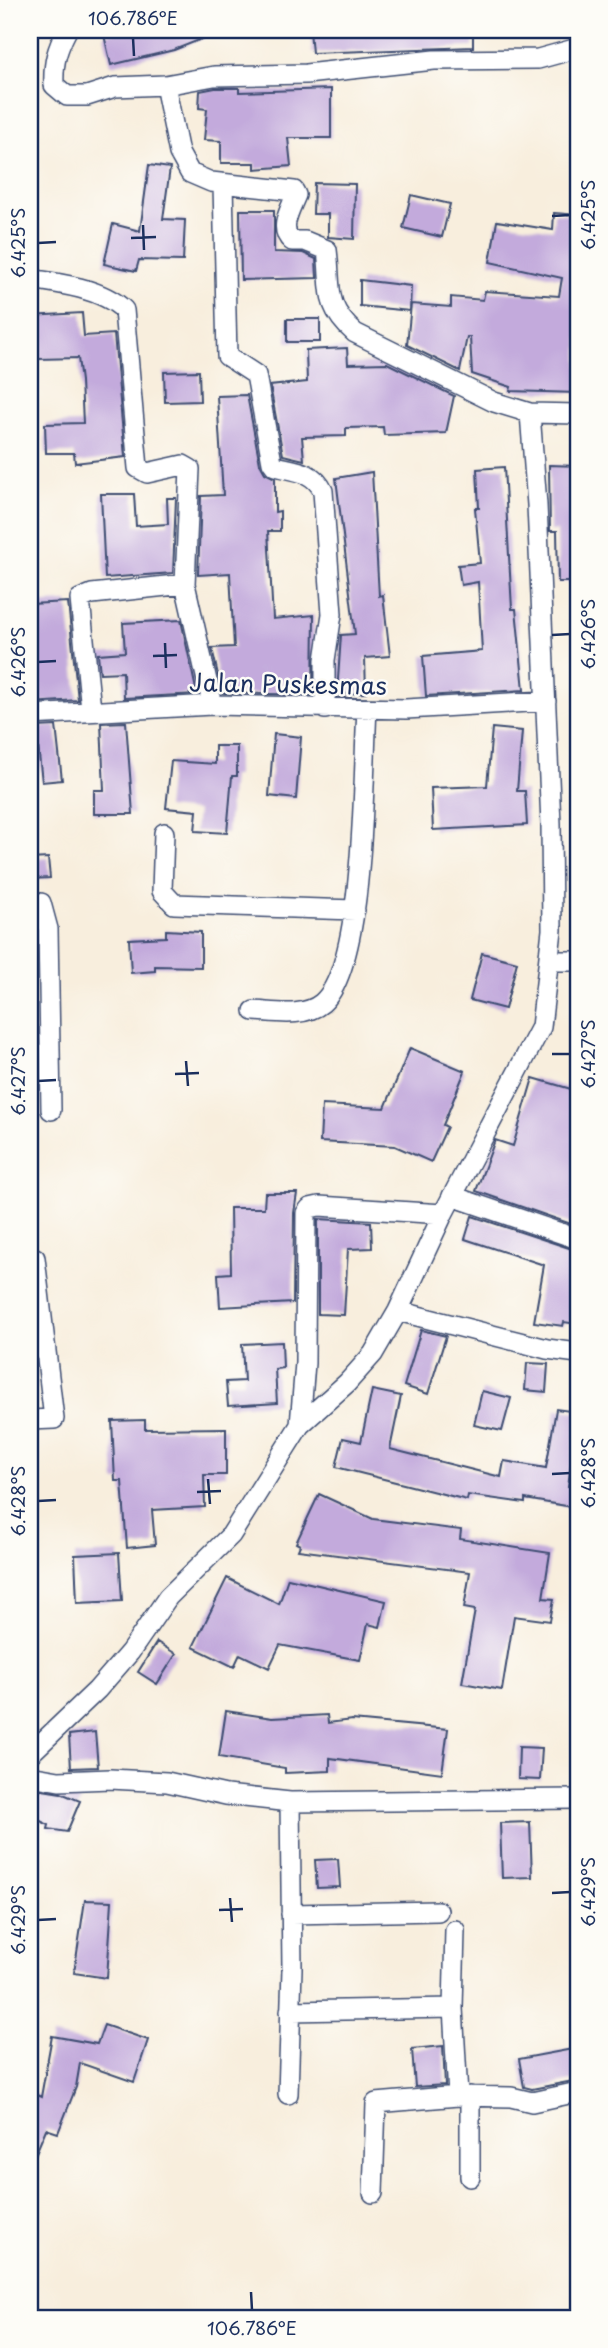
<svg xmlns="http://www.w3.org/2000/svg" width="608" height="2348" font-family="'Playpen Sans',sans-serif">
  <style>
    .building { fill: #c3aadc }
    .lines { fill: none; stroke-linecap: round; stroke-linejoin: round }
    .minor-casing { stroke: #3c4c71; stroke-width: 22 }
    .minor { stroke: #fff; stroke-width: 19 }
    .ticks { fill: none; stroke: #1b2f5e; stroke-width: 2.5 }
    .labels { text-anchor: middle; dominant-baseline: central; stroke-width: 5; stroke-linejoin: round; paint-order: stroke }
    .street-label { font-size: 24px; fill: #1b2f5e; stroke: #fdfcf7 }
    .neatline { fill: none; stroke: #1b2f5e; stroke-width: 2.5 }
    .ticks-label { font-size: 18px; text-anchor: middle; fill: #1b2f5e }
  </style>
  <rect width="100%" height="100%" fill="#fdfcf7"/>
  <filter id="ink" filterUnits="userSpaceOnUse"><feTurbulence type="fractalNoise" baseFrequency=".0143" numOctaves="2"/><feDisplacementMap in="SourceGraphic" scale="14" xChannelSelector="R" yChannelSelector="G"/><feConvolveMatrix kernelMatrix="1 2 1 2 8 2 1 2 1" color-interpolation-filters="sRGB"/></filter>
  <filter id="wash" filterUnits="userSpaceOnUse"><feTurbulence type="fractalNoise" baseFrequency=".00686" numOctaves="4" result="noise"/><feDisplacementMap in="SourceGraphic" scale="28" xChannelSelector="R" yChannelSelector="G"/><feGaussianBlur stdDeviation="1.57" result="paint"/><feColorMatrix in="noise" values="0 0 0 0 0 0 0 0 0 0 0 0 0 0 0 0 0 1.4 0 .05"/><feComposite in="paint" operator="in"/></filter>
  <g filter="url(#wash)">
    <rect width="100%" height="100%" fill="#f8eedd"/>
    <g id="blocks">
      <!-- building -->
      <path class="building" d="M125,30H221L222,31L174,50L111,65L104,35Z
        M310,30H473V47L312,53Z
        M215,88H239V92L331,89V138H288L291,166L255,169V163H221V141L204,140L207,109L199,108L200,91Z
        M149,165L170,168L163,219L185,220L183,261L139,260L136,271L104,264L113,224L140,231Z
        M314,183L355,184L354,239L328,237V214H313Z
        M411,195L450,204L442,237L403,228Z
        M240,210H274V252L303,253L316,259L317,278L241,280Z
        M554,213L578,215V393L510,391L511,387L472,374L470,337H467L460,371L407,345L411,304L451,307V297L483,300L485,291L559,296L562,278L490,262L497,221L553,230Z
        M360,280L411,286L410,311L360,306Z
        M82,313L84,336L114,334L125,457L75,463L74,453H46L45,424L83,423L81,381L78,358L37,359L36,346H30V316Z
        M287,319H320V342H287Z
        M347,348L348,364L387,363L454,396L446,433L384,435L383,427L346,428V436L302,437L304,460L283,455L270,386L307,382L306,350Z
        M199,371L200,401L165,402L164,372Z
        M247,395L260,464L265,473L275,478V512L280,511V531H268L273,619L314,615L313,695L222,693L212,648L234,647L230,573L198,575L201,496L223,495L217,396Z
        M549,465L578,466V582H558L557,531H550Z
        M504,467L512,609H516L524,690L426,696L423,656L482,651L478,582L461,585L458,565L480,563L475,508H479L477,469Z
        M372,472L379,596L383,595L390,656L365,658L366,693L337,694L341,635L355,634L336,478Z
        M101,494H134L136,526L168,524L167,498H176L173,573L105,578Z
        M68,602L78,700L30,703V604Z
        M181,620L197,694L124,698L123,672L100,673L98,654L125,652L123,623Z
        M126,722L133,814H94V790H104L101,723Z
        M56,726L62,780L42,782L36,727Z
        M492,728L522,731L517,791H525L527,825L433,830L431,788L487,786Z
        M274,734L301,737L296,799L269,796Z
        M215,746H237V776H232L227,833L195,831L197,811L166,808L171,761L215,764Z
        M48,858L50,878L30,879V859Z
        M166,930L201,932V967L155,966V971L131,973L129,939L166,937Z
        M482,953L517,962L505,1009L470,1000Z
        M410,1048L465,1071L443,1125L447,1127L431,1162L395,1146L320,1142L322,1105L385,1108Z
        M533,1078L578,1091V1212L574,1225L476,1191L495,1140L513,1146Z
        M265,1193H297L294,1213L293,1303L220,1307L218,1274L231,1273L230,1208H264Z
        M472,1216L578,1251V1324L564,1322L563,1326L534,1322L544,1265L465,1239Z
        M318,1219L371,1222L372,1248L348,1249L344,1315L318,1314Z
        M421,1330L446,1336L428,1394L404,1386Z
        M282,1342L283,1368L275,1369L277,1403L228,1406L226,1382L244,1381L242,1344Z
        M527,1363L548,1364L546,1392L525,1390Z
        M372,1390L401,1396L390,1449L501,1477L504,1461L546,1468L556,1409L578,1412L568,1486L578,1487V1508L525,1499V1503L468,1495L467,1500L336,1467L343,1438L361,1442Z
        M482,1391L511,1398L502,1431L474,1425Z
        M145,1420V1429L226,1428V1475H204L205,1507L152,1510L155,1545L127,1548L122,1481H115L112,1421Z
        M319,1494L373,1519L461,1530L460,1539L550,1553L543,1598L554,1599L550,1621L514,1616L502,1690L462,1683L475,1610L464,1608L470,1572L298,1550L300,1545L296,1543Z
        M119,1553L122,1601L77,1603L75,1555Z
        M227,1578L279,1604L288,1578L386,1601L380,1627L368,1624L360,1660L280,1645L269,1668L240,1654L234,1667L193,1647Z
        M157,1642L176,1654L157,1684L138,1672Z
        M226,1711L272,1718L327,1715L328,1723L352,1720L448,1729L442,1773L330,1758V1771L285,1773V1768L219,1757Z
        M95,1732L98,1767L71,1768L69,1735Z
        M519,1747L542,1748L540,1780L518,1779Z
        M30,1788L61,1793L80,1801L67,1832L48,1829L49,1825L30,1816Z
        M530,1822L532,1877L502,1878L500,1823Z
        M338,1859L340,1887L317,1888L315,1860Z
        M85,1900L112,1901L107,1978L74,1973Z
        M104,2025L148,2040L134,2082L80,2063L76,2087L58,2133L46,2129L30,2167V2092L41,2097L52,2036L97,2044Z
        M443,2046L445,2085L415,2087L412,2049Z
        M578,2048V2080L532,2089L524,2087L519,2059Z"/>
    </g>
  </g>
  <g filter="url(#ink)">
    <use href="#blocks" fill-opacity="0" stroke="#3c4c71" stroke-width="2"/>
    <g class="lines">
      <defs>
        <path id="minor" d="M67,30C57,49 53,62 54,85L67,96H87L115,87L165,85L214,76L306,74L434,60L538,59L578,48
          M223,184L227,356L256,375L272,462L275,466C295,471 314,471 323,491L332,614L325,660V709
          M30,279C59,283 103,289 124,310L138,468L147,473L183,465L190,469L185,584L210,694
          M530,413L578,414
          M91,710L80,599L92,594L185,584
          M30,715L212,705L406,709L546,701
          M164,833L162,891L174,904L355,910
          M30,901L41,903L48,929L51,1110
          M549,961H578
          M254,1011C275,1012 304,1018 322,1003C366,965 363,770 367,709
          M452,1196L578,1239
          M398,1311L547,1349L578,1353
          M30,1420L54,1419L35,1258
          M300,1425L305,1363L306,1213L310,1208L319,1206L443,1214
          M30,1754L97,1690L130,1652L168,1597L231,1535L300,1425L347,1383L373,1354L398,1311L443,1214L541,1027L552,930L551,824L537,505L530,413L494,402L355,333C323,305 332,288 327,250L305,241H292C278,229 290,210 296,195L294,191L211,182L190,173L179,153L165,85
          M30,1776L59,1781L110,1779L167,1782L226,1795L290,1802L578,1799
          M291,1914L438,1911
          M290,2011L453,2008L455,1930
          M288,2094L292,1969L290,1802
          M458,2096L511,2097L532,2102L578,2092
          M470,2096V2177
          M373,2193L376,2103L458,2096L453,2008"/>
      </defs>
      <!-- minor casing -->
      <use href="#minor" class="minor-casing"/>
      <!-- minor -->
      <use href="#minor" class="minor"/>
    </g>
  </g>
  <!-- ticks -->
  <path class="ticks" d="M133,38L134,56M552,216L570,215M143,225L144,250M131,238L156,237M38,243L56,242M552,635L570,634M165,643L166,668M153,656L177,655M38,662L56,661M552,1054H570M186,1061L188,1086M175,1074L199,1073M38,1081L56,1080M552,1474L570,1473M208,1479L210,1504M197,1492L221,1491M38,1501L56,1500M552,1893L570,1892M230,1898L232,1922M219,1910L243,1909M38,1920L56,1919M251,2292L252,2310"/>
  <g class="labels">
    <!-- street labels -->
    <g class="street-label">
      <text transform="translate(288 683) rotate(1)">Jalan Puskesmas</text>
    </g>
  </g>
  <!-- margin -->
  <rect width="608" height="2348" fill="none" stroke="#fdfcf7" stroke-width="77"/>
  <rect x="38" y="38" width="532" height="2272" class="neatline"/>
  <g class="ticks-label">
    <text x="133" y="25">106.786°E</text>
    <text transform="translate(589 215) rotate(-90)" y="6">6.425°S</text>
    <text transform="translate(19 243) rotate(-90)" y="6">6.425°S</text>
    <text transform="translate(589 634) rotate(-90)" y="6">6.426°S</text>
    <text transform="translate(19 662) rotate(-90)" y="6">6.426°S</text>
    <text transform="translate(589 1054) rotate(-90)" y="6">6.427°S</text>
    <text transform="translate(19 1081) rotate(-90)" y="6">6.427°S</text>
    <text transform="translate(589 1473) rotate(-90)" y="6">6.428°S</text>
    <text transform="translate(19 1501) rotate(-90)" y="6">6.428°S</text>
    <text transform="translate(589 1892) rotate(-90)" y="6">6.429°S</text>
    <text transform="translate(19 1920) rotate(-90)" y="6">6.429°S</text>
    <text x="252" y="2335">106.786°E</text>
  </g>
</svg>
